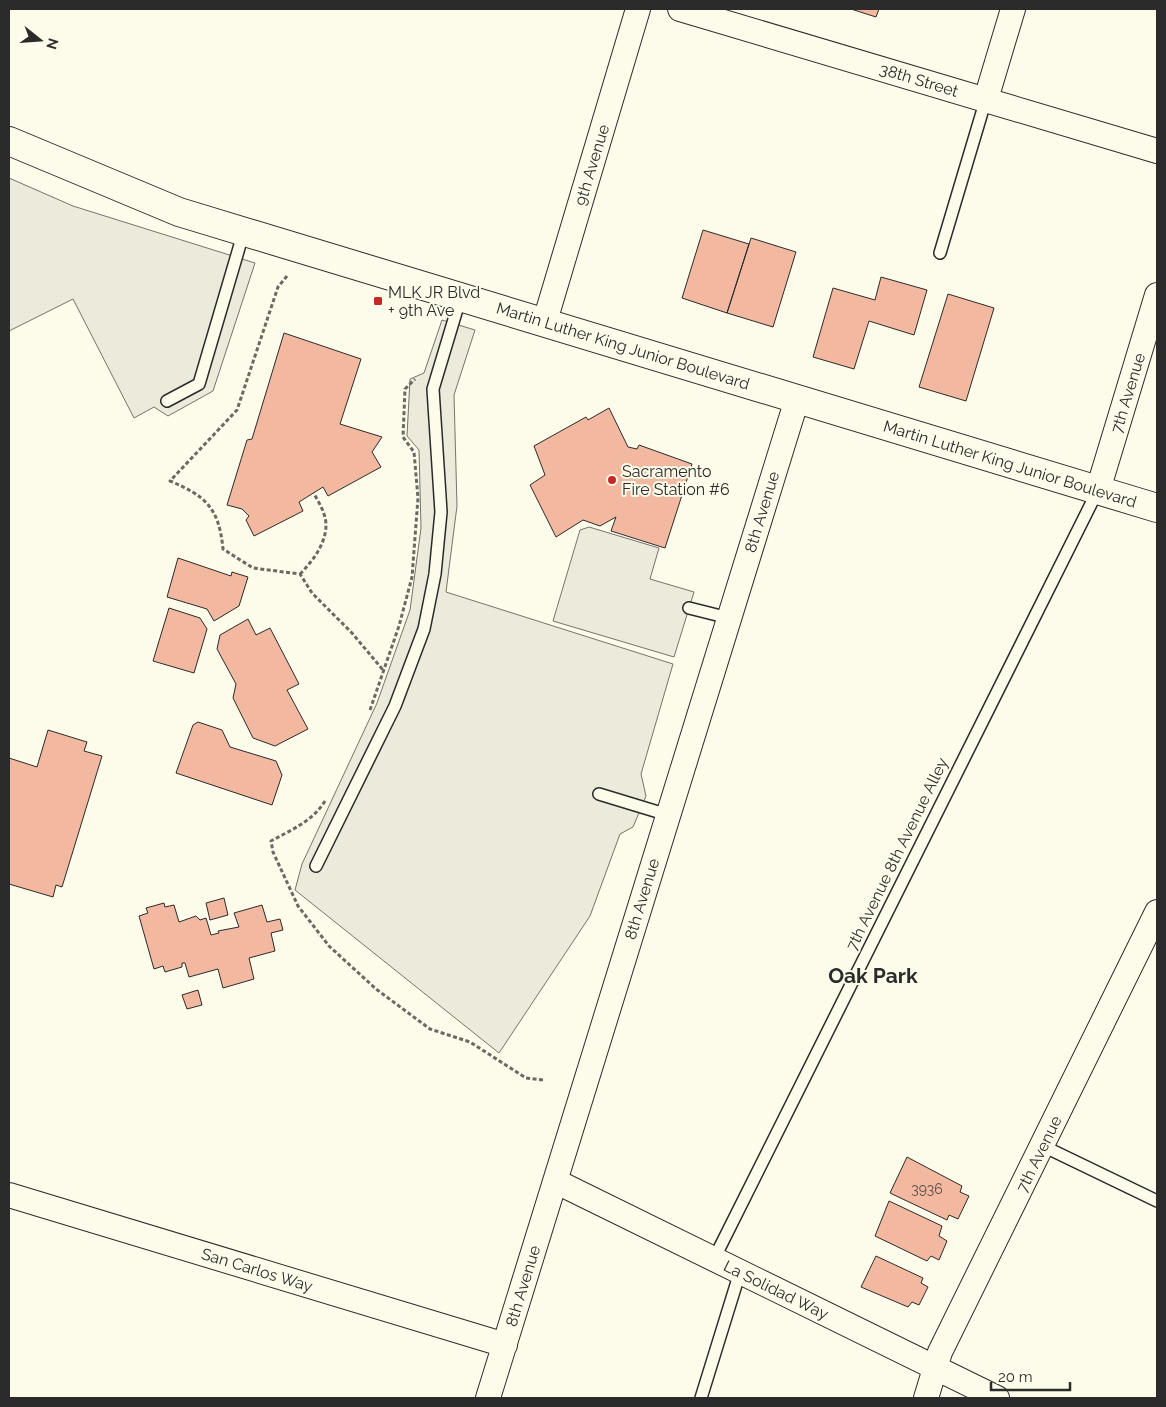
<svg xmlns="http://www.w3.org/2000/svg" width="1166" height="1407" font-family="Raleway,sans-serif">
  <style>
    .parking { fill: #eceadb; stroke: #74746e }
    .building { fill: #f2b8a0; stroke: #2b2b2b }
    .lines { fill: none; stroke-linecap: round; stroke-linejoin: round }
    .service-casing { stroke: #2b2b2b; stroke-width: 14 }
    .minor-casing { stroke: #2b2b2b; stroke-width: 26 }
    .tertiary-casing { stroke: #2b2b2b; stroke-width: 30 }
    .path { stroke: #6a6964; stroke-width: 3; stroke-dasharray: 4 2.5; stroke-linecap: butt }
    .service { stroke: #fdfbea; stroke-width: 11 }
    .minor { stroke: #fdfbea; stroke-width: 24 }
    .tertiary { stroke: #fdfbea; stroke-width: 28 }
    .poi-dot { fill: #c62828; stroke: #fdfbea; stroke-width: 2 }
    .labels { text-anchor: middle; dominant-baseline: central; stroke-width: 4; stroke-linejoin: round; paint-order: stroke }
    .number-label { font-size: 14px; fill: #5d4e48 }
    .street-label { font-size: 16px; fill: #2b2b2b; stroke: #fdfbea }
    .poi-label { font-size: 16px; fill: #2b2b2b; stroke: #fdfbea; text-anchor: start }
    .district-label { font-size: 21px; font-weight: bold; fill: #2b2b2b; stroke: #fdfbea }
  </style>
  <rect width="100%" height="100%" fill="#fdfbea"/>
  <!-- parking -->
  <path class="parking" d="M9,178L73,206L255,263L213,391L168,416L154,407L134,418L73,299L9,331Z
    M442,320L475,330L454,395L457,506L446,592L673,664L641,774L646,796L633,827L620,834L590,916L499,1053L295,890L302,864L377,703L410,610L421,528L419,450L407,436L410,379L424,373Z
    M589,527L659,548L650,579L694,592L674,657L553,621L580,530Z"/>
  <!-- building -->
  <path class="building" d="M851,9H879L876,17Z
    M703,230L749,244L727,313L682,298Z
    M751,238L796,252L773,327L727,313Z
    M881,277L927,290L914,335L869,321L854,369L813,357L833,288L875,300Z
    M948,294L994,308L966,401L919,387Z
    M284,333L361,359L340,424L382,437L372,452L381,467L328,496L323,487L299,502L303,511L254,536L246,520L249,516L242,509L227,505L247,440L252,439Z
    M609,408L628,447L637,449L639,445L692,464L665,548L611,531L616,517L600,526L583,520L556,537L530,485L545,475L534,446L586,417L588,420Z
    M178,558L231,576L232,572L248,577L239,606L214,621L207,609L167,597Z
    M169,608L200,618L207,629L194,673L153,661Z
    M248,619L256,635L270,628L299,684L287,690L308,729L275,746L253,738L233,698L236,684L217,649L220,635Z
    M198,722L222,730L230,747L276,761L282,775L272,805L176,773L193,725Z
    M48,730L87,742L84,751L102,756L62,887L56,885L53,897L9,884V758L37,767Z
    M224,898L228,915L210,920L206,903Z
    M164,903L165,907L174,905L179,922L196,916L200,920L206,918L211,935L219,933L218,931L239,927L234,913L262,905L267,922L280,919L283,930L271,933L275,951L249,958L254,979L223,988L218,969L189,977L185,963H182V967L165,972L163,966L154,969L139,916L148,913L146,908Z
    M198,990L202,1005L187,1009L182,995Z
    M907,1157L962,1186L960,1192L969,1196L958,1219L949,1215L947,1220L890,1193Z
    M889,1201L942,1226L939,1236L947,1241L939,1260L931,1256L927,1261L875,1236Z
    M876,1256L923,1278L921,1283L928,1287L919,1305L912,1302L908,1307L861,1287Z"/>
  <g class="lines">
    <defs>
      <path id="service" d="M940,253L986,99
        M167,401L199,384L244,231
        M689,608L729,618
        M599,794L668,815
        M316,866L395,706L424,629L435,574L441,512L433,389L461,296
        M1043,1146L1157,1201
        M714,1259L1098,490
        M701,1398L740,1272"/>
      <path id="minor" d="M680,9L1157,151
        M986,99L1013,9
        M545,321L638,9
        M1098,490L1157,295
        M555,1181L997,1398
        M9,1195L505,1345
        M488,1398L797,399
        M926,1398L940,1352L1157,912"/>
      <path id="tertiary" d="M9,141L179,212L1157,508"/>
    </defs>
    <!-- service casing -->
    <use href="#service" class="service-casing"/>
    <!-- minor casing -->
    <use href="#minor" class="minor-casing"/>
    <!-- tertiary casing -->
    <use href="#tertiary" class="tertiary-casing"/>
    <!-- path -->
    <path class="path" d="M287,276L278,287L237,410L170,481C206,496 219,508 223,549L253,568L300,574L312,593L352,633L383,670
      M300,574C314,560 332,536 324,514C322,507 317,500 314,493
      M370,710L399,626L412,577L418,498L414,452L403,437L405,389L415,379
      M325,801C313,821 291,830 271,841L273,852L298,906L329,946L376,989L430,1029L470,1042L526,1078L544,1080"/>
    <!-- service -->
    <use href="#service" class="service"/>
    <!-- minor -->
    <use href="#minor" class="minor"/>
    <!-- tertiary -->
    <use href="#tertiary" class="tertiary"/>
  </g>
  <!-- markers -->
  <g class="poi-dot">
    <rect x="373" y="296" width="10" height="10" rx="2.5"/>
    <circle cx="612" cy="480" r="5"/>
  </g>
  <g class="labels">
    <!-- number labels -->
    <g class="number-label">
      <text x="927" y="1189">3936</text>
    </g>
    <!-- street labels -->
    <g class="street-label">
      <text transform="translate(919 80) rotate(17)">38th Street</text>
      <text transform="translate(592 165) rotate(-73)">9th Avenue</text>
      <text transform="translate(623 346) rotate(17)">Martin Luther King Junior Boulevard</text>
      <text transform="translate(1128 393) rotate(-73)">7th Avenue</text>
      <text transform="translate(1010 464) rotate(17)">Martin Luther King Junior Boulevard</text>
      <text transform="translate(762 512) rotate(-73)">8th Avenue</text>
      <text transform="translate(897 854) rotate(-64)">7th Avenue 8th Avenue Alley</text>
      <text transform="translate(642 899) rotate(-73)">8th Avenue</text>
      <text transform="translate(1039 1154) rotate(-64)">7th Avenue</text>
      <text transform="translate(257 1270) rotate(17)">San Carlos Way</text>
      <text transform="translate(523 1286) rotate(-73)">8th Avenue</text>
      <text transform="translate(776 1290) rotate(26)">La Solidad Way</text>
    </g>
    <!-- poi labels -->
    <g class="poi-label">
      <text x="388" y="292">MLK JR Blvd<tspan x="388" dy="18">+ 9th Ave</tspan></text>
      <text x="622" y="471">Sacramento<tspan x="622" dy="18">Fire Station #6</tspan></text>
    </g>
    <!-- district labels -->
    <g class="district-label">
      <text x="873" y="975">Oak Park</text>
    </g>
  </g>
  <!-- border -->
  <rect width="1166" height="1407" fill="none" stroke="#2b2b2b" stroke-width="20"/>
  <!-- north arrow -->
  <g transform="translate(40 40) rotate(107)" stroke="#fdfbea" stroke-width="4" paint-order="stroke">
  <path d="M0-4L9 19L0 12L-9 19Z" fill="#2b2b2b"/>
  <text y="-8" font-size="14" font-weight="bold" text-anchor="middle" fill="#2b2b2b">N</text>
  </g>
  <!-- scale -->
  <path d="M991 1382v8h79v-8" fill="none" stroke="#2b2b2b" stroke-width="2.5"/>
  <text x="998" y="1382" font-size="15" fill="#2b2b2b" stroke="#fdfbea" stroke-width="4" paint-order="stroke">20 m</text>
</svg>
